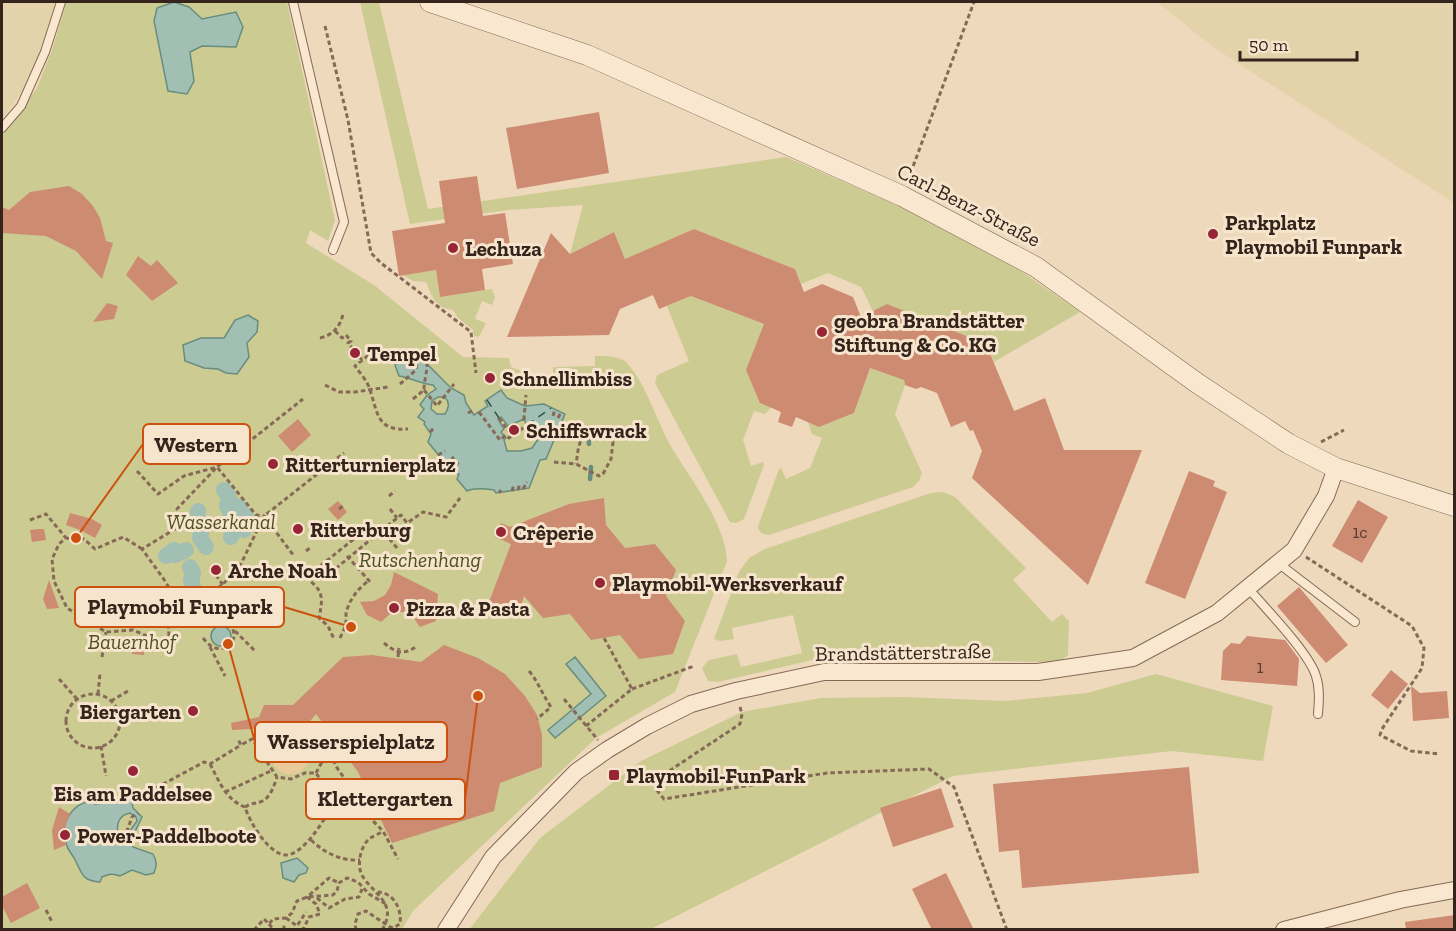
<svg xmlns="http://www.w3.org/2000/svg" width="1456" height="931" font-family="'Zilla Slab',serif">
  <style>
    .farmland { fill: #e4d2aa }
    .green { fill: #cccb91 }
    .sand { fill: #ebca99 }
    .water { fill: #a1bfb2; stroke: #688d7f; stroke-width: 1.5; fill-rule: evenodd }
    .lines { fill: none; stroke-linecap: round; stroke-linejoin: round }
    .stream { stroke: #688d7f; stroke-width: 4.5 }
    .canal { stroke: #a1bfb2; stroke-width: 16 }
    .ferry { stroke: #2a554c; stroke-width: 1.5; stroke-dasharray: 8 6; stroke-linecap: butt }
    .building { fill: #cd8b72 }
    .service-casing { stroke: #866956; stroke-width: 10 }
    .minor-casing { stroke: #866956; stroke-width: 18 }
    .tertiary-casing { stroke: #866956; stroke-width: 21 }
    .path { stroke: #866956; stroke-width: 3; stroke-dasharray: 4.5 3; stroke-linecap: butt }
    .service { stroke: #f9e7d0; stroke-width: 8 }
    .minor { stroke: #f9e7d0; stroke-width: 16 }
    .tertiary { stroke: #f9e7d0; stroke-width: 20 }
    .poi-dot { fill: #962535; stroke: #f6e4cc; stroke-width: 2 }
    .labels { text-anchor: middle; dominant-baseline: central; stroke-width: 6; stroke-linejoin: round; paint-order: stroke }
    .number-label { font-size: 18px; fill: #5b3e31 }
    .street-label { font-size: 21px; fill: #35241b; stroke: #f6e4cc }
    .poi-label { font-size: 21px; font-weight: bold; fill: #35241b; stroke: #f6e4cc; text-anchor: start }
    .park-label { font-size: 21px; font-style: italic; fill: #4c5221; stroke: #f6e4cc }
    .leader { fill: none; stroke: #cd510e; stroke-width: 2 }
    .callout-dot { fill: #cd510e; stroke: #f6e4cc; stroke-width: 2 }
    .callout { fill: #f6e4cc; stroke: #cd510e; stroke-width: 2 }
    .callout-label { font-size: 22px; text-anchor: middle; font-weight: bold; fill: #35241b }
  </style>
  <rect width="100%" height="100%" fill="#eed9bd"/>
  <!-- farmland -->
  <path class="farmland" d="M2,2H56L43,52L31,79L2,119Z
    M1157,2H1454V203L1213,47Z"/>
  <!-- green -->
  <path class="green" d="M66,2H287L335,220L328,241L310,230L306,243L374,285L463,357L509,358L511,367L553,384V367L595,366V356C604,356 619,356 626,362C645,382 656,418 669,443C689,478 725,521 727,561L675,692L596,738L413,911L402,929L2,930V135L37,88L53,47Z
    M360,2H379L428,209L786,157L927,218L1015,267L1080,312L994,362L986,344L873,311L861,287L828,273L801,284L795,269L694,229L637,254L627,264L614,232L570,254L583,205L508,210L410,224Z
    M436,270L440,297L492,289L495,297L492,305L482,301L475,319L486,323L479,337L474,336L473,330L458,318L453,310C436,308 432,297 426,282L413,281L403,275Z
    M691,296L764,324L771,408L765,414L754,411L743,440L751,466L763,462L764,465L744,519L736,523L730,522L655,383L657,375L689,361L667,306Z
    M870,368L904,380L905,385L895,414L922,473L919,481L913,487L769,535C762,534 759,533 758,526L779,469L781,468L786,479L810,468L822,438L812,434L808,422L819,427L854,413Z
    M943,492L955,497L1026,568L1013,580L1052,622L1062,614L1069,621L1068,655L1059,662H1038L825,657L718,682L708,681L702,668L709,660L737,654L741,667L802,653L793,615L732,628L734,639L720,641L714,639L739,572L749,558L765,549L931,493Z
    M1156,674L1273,706L1263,761L1172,751L953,776L651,929L469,930L540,838L641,761L742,712L821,698L905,697L1006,701L1087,693Z"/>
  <!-- sand -->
  <path class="sand" d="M292,731L304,737L311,755C306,774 288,782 274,766L273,752L280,735Z"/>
  <!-- water -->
  <path class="water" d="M174,2L189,7L202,19L236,12L243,27L236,47L202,46L190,52L194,81L187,94L168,91L154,21L157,8Z
    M248,315L258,321L257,332L247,343L249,357L237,374L226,373L218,369L204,368L185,361L183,345L201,338H224L235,320Z
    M404,357L427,364L451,388L464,395L466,403L474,415L488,406L485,401L501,390L507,398L525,406L544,404L565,414L546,459L540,460L529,488L496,493L494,490C487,489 473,488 467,491L457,479L459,474L453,473L428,442L431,434L424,424L425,422L418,417L424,409L420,405L427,395L436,389L433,385C421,384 411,378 399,376L395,365ZM438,397H445C450,403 449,407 445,414H437L431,409L432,401ZM501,417L508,426L524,419L527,425L535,424L539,438L532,448L521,451H507L504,440L506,438L501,432L504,429L498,419Z
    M211 636a10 10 0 1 1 20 0a10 10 0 1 1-20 0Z
    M575,657L606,696L555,738L548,730L591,694L566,664Z
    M125,795L131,798L133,808L142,817L131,840L133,847L153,854C157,861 157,866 154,873L146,875L132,870L120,876C113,873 109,874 102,877L100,882C81,881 82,872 74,858C72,854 68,850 67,846C58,825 72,801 95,801V804L114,802V799ZM130,813L136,817L137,821L127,835L118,834C116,824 119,815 130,813Z
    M297,858L308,868L306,873L299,875L294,882L283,878L281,863Z"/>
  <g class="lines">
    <!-- stream -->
    <path class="stream" d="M588,427L589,444
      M590,479L591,467"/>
    <!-- canal -->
    <path class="canal" d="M224,490L229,497L227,506L232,514L228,522L235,529L231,537
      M239,506V512L246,516L244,530
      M198,511L197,523L202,528L200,538L206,547
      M166,556L174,550L175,555L186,550
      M190,567L193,573L191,580L193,586"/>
    <!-- ferry -->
    <path class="ferry" d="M487,400L499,418
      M527,425L551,408"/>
  </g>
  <!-- building -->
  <path class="building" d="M599,112L609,173L517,189L506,128Z
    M477,176L483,216L505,213L513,264L482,269L485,290L440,297L436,270L399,276L392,231L445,223L439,181Z
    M69,186L82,194L93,206L100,218L106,241L113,243L102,279L76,251L46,236L2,233V207L9,210L30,192Z
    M694,229L795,269L804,292L822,284L853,297L861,317L887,304L986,344L1014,411L1045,398L1064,450H1142L1088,585L972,478L982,451L973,430L970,431L965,421L951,427L937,393L921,387L916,389L905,385L904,380L870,368L854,413L819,427L796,417L792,427L778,422L781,412L760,403L746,370L764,324L691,296L659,309L653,295L620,309L609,335L507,337L551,233L570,254L614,232L625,259Z
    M138,256L151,266L157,260L178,283L152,301L126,275Z
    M107,303L118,306L114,319L93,322Z
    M298,419L311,435L292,452L278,436Z
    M1189,471L1215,481L1213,486L1227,492L1185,599L1145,583Z
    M604,498L606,525L625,548L655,544L676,570L666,596L685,621L673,654L639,659L620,635L591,640L570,614L543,618L524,596L518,614L489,602L511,544L495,537L501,523L510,527L569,504Z
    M1358,500L1388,517L1362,563L1332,546Z
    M338,501L347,512L338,520L328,509Z
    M70,513L92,519L102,525L95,538L80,530L66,525Z
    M39,529H44L46,540L32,542L30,530Z
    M394,572L438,594L436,621L420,627L413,617L403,612H396L390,614L381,622L367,615L360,602L374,601L385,595L391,585Z
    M49,580L59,608L47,609L43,599Z
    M1299,587L1348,645L1326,663L1277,606Z
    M1247,636L1285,640L1299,659L1297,686L1221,680L1223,651L1231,643L1240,644Z
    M133,642L145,643L144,655L132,654Z
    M444,645L478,658L505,674L525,696L537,715L542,735V767L500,783L494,811L392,843L358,772L316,714L306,726L232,730L231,723L259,717L264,705H293L343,657L372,655L421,662Z
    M1391,670L1408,684L1388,709L1371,695Z
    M1411,686L1420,693L1447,691L1449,718L1413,721Z
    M1189,767L1199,873L1022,888L1019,850L999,852L993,784Z
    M941,788L954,827L893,847L880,808Z
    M59,807L70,814L66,824V845L54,850L52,830Z
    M946,873L974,930H932L912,889Z
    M27,883L40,908L11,923L2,906V897Z
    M1455,915V930H1406L1405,922Z"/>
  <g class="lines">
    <defs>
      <path id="service" d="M293,2L344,222L333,250
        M2,128L21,106L45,52L61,2
        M1278,563L1355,622
        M1248,588C1266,609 1309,653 1316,676C1320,688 1319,701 1318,714"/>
      <path id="minor" d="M446,930L493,857L576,772L607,750L647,726L691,704L736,691L824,672H1038L1133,658L1217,613L1294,550L1326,496L1336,468
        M1284,930L1400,900L1454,890"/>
      <path id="tertiary" d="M430,2L587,55L902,196L1036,267L1197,383L1289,444L1336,468L1454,506"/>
    </defs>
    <!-- service casing -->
    <use href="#service" class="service-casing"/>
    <!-- minor casing -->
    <use href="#minor" class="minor-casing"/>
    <!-- tertiary casing -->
    <use href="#tertiary" class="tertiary-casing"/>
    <!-- path -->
    <path class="path" d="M325,26L348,120L371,253L381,263L471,332L476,373
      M908,180L974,2
      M335,331L342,338L346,335L351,341L348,343L362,360
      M320,338C333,335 340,327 343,314
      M379,363L370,354L355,366C360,373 368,382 370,390C378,414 377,431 408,429
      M400,384L416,370L418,358
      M325,385L339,392H355L388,387
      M424,390L437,406L454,384
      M413,399L424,390C424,381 427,373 427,364
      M479,412L500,440L506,435L509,438L527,425L524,418L526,395
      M468,413L472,411
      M553,416L555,409
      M499,418L512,436
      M558,418L561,412
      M430,432L434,428
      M1321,442L1344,430
      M438,455L445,451
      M554,462L576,464L599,476L603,474L611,459L613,442L606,435L596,430C577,436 579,447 576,464
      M446,464L454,457
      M137,471L158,494L184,476L217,467L303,399
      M453,473L459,460
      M523,489L527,482
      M518,490L520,483
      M512,491L514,484
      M499,493L501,490
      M389,496L395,491
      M339,509L343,506
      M390,509L397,518
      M30,520L46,514L66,538
      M397,548L382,530L401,515L407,523L423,512L446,517L460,498
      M142,549L123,537L95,549L84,539L66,538L59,544L52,559L54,581L67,608L106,632L133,630L147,636L158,647
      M306,551L310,548
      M347,556L372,584
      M1306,557L1412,626L1424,648L1422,668L1382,729L1380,735L1411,751L1440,754
      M300,563L309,575L310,581C325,592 322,602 319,618L328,626L334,639
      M314,571L322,580L382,530
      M216,575L233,600
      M309,575L360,534
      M183,610L196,602
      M203,611L196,602L222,585L239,568L264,516L344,453
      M235,631L256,652
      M169,636L168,621L183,610L163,578L142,549L185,523L177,509L217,467L256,515L264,516L294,556
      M203,638C212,649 217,650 230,647C237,635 234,629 226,618
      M340,638L346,625V612L350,602L357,591L369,580
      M384,643C396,653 403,655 416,647
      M210,647L225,676
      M102,657L106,632
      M398,657L399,648
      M529,671C539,683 542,694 551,707L537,719
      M59,679L77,699
      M632,689L694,666
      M98,694L100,673
      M66 721a27 27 0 1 1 54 0a27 27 0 1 1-54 0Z
      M564,699L598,740
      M111,701L128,691
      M740,707L742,714L740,724L666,773L655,788L664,799L827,773L929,769L954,787L1007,930
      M586,726L632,689L604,638
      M331,745L335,765L342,775L366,799L372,820L383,831L398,859
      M101,746L106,776
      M210,764C219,781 226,800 245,807C249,821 269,855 286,855C300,855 316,832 323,821C327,815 334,808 333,801C332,791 321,781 316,773H305L291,779L277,777L252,739L241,745
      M316,773L331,745L333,735
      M225,792L273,770
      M143,795L204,762L210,764L241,745L238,739
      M245,807C251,803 253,804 260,802C270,799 274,786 277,777
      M134,836L127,831L132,817L138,813
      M311,840C325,853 340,861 360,860
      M317,898L329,908L345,899L359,897L362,889
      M46,910L52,922
      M286,918L297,926L306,912
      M269,924L274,930
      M254,930L264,919L269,924L273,919L286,918L292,913L297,901L307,897L333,895L337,891L339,883L347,878L358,882L369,894L386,904
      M283,930L285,924
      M301,930L304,928L309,917L320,914L316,904L307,897L329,878L339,883
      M356,930L355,924L358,914L366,911L390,927L393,928L400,924C402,909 394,893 378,892
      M382,930C398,904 375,895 363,877C356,867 360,846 370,838C374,836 379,834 383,831"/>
    <!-- service -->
    <use href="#service" class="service"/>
    <!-- minor -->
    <use href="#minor" class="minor"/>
    <!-- tertiary -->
    <use href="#tertiary" class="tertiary"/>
  </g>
  <!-- markers -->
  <g class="poi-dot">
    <circle cx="1213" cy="234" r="6"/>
    <circle cx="453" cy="248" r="6"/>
    <circle cx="822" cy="332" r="6"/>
    <circle cx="355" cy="353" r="6"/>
    <circle cx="490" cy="378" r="6"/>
    <circle cx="514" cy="430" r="6"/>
    <circle cx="273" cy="464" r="6"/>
    <circle cx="298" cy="529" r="6"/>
    <circle cx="501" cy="532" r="6"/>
    <circle cx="216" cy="570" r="6"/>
    <circle cx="600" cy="583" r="6"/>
    <circle cx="394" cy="608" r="6"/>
    <circle cx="193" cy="711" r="6"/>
    <circle cx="133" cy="771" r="6"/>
    <rect x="608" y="769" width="12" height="12" rx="3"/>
    <circle cx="65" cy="835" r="6"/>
  </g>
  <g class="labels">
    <!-- number labels -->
    <g class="number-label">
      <text x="1360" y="532">1c</text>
      <text x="1260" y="667">1</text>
    </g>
    <!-- street labels -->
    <g class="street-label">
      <text transform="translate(969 205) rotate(27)">Carl-Benz-Straße</text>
      <text transform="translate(903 652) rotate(-1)">Brandstätterstraße</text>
    </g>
    <!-- poi labels -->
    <g class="poi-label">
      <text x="1225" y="222">Parkplatz<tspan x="1225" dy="24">Playmobil Funpark</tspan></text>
      <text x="465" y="248">Lechuza</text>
      <text x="834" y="320">geobra Brandstätter<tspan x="834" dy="24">Stiftung &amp; Co. KG</tspan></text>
      <text x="367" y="353">Tempel</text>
      <text x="502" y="378">Schnellimbiss</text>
      <text x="526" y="430">Schiffswrack</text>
      <text x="285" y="464">Ritterturnierplatz</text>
      <text x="310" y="529">Ritterburg</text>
      <text x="513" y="532">Crêperie</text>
      <text x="228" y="570">Arche Noah</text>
      <text x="612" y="583">Playmobil-Werksverkauf</text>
      <text x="406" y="608">Pizza &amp; Pasta</text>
      <text x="181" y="711" text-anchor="end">Biergarten</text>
      <text x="626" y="775">Playmobil-FunPark</text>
      <text x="133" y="793" text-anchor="middle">Eis am Paddelsee</text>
      <text x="77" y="835">Power-Paddelboote</text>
    </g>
    <!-- park labels -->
    <g class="park-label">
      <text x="221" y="521">Wasserkanal</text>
      <text x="420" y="559">Rutschenhang</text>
      <text x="132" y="641">Bauernhof</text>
    </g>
  </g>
  <!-- callouts -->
  <path class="leader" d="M76 538L143 444M351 627L284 607M228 644L255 742M478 696L465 799"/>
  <g class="callout-dot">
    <circle cx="76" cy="538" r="6"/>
    <circle cx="351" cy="627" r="6"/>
    <circle cx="228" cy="644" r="6"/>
    <circle cx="478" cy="696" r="6"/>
  </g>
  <g class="callout">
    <rect x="143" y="424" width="107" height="40" rx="6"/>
    <rect x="75" y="587" width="209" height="40" rx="6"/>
    <rect x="255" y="722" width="192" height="40" rx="6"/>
    <rect x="306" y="779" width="159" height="40" rx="6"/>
  </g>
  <g class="callout-label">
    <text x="196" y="452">Western</text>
    <text x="180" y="614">Playmobil Funpark</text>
    <text x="351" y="749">Wasserspielplatz</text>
    <text x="385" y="806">Klettergarten</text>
  </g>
  <!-- border -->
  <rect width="1456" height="931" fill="none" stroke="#35241b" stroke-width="6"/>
  <!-- scale -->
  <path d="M1240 51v9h117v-9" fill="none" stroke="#35241b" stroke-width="3"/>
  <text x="1249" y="51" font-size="18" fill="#35241b" stroke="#f6e4cc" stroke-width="4.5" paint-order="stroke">50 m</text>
</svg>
